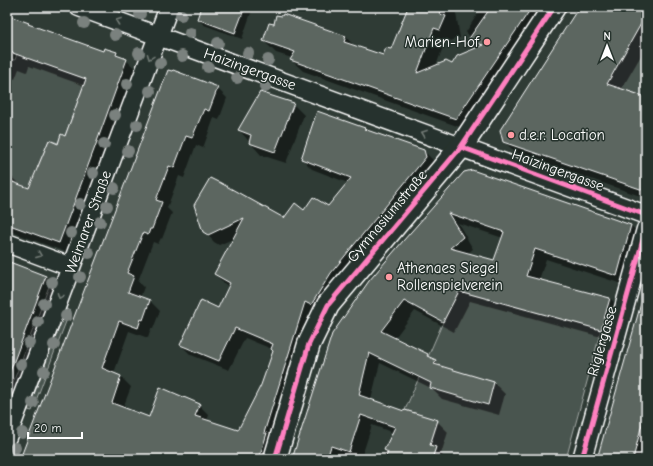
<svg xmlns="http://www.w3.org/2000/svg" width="653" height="466" font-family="'Comic Neue',sans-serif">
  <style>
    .green { fill: #4a544f; stroke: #a4aaa7 }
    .shadow { fill: #0007; fill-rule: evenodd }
    .building { fill: #5b6661; stroke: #fff; fill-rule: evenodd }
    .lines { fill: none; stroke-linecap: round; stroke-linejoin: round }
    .minor-casing { stroke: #fff; stroke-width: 21 }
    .tertiary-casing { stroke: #fff; stroke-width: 25 }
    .minor { stroke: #26332d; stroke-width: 18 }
    .tertiary { stroke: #26332d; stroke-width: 22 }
    .cycleway-casing { stroke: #26332d; stroke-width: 8 }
    .cycleway { stroke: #ff80c0; stroke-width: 5 }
    .tree { fill: #7a817e }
    .oneway { stroke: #727a76 }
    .poi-dot { fill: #ff9aa2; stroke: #26332d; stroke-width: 1.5 }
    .labels { text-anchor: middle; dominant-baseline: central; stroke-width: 3; stroke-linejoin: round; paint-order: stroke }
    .poi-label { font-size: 15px; fill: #fff; stroke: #26332d; text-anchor: start }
    .street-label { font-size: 15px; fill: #fff; stroke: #26332d }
  </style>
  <rect width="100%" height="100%" fill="#2f3b35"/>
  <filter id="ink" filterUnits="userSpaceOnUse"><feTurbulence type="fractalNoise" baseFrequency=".025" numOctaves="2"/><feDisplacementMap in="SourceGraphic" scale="8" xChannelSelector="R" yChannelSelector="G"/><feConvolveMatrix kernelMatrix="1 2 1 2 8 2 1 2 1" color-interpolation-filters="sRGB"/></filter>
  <g filter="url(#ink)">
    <!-- green -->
    <path class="green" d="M646,15V97L606,84Z
      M17,54L86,79L65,136L61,135L58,143L49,140L38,166V196L14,185V182L7,180V58L15,60Z
      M52,278L56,280V281L7,411V399Z
      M459,291L601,330L566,459H432L436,448L430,445L438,421L405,410L443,322Z
      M66,309L70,311L32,411L28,410Z"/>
    <!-- shadow -->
    <path class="shadow" d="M198,7H253L242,39L204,25L198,19L201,10Z
      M409,7H455L460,38H454L452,41L446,39L436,66H452L478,48L470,40L471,38L466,32L480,10L474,7H552L468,130L303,71L291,60L292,58L276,53L264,41L274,25L284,15L346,37L355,47L384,57L392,51Z
      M580,7H646V47L621,90L646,98V198L516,153L504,141Z
      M7,16L28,24L30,26L103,52L116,53L121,58L126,60L139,72L71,254L7,230V173L18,183L17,185L30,189L58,145L66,137L85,86L29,66L27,72L19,69L15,79L7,76Z
      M169,71L217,88L227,98L219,120L214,118L203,148L196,145L184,178L179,176L167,208L172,213L162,239L161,238L158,244L153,242L138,281L144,287L140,298L150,301L160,311L153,329H151L148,338L129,331L114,373L121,377L131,387L123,408L150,418L199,405L209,415L207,421L239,431L262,385L274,351L272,349L245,338L229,370L191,355L181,345L219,309L229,287L225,284L215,274L235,238L219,245L214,242L204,231L195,206L285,219L304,211L328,208L348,183L312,169L302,159L423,150L434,161L435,168L341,283L272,459H21Z
      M293,104L304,115L286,163L261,155L239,130Z
      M465,173L631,226L642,236L628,286L546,259L539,280L610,298L621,309L612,340L470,301L454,332L415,311L394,339L427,355L442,368L494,383L505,394L499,415L442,399L431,388L380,363L371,400L405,412L437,421L448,432L441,454L446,459H382L394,433L372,425L361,459H294ZM458,223L503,238L494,261L467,254L473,249Z
      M7,262L46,277L57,288L7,421Z
      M646,289V459H598Z"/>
    <!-- building -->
    <path class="building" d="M201,7H245L235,33L197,19Z
      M408,7H442L440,14L446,16L440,30L434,28L417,73L446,61L452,64L457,56L483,45L468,40L491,7H532L456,119L290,60L295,52L263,41L269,23L274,24L276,15L282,16L283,14L346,36L344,42L383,55L386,48L391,49Z
      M579,7H646V15L607,84L646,97V191L503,142L500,130Z
      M7,15L29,23L28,24L103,51L104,48L117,52L116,55L127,59L95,147L59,243L7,224V180L29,188L49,140L58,144L61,134L65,136L86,79L7,51Z
      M168,70L172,71L173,70L218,87L209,111L204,109L192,138L186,136L174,168L169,166L156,200L162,202L152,229H150L148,235L143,233L127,273L134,276L128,292L150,300L143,320L141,319L138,328L119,321L102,368L121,376L112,403L149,417L160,387L200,404L195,416L238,430L261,385L273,351L271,349L273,344L235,328L219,361L180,345L201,300L218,308L230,283L214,274L244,218L208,235L203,232L194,205L210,178L218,182H219L284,218L295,203L304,210L313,197L328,206L351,178L301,159L317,111L365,128L364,129L424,150L426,157L331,273L311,305L305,302L264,433H267L259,459H20Z
      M260,92L294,103L275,152L249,143L251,135L238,130Z
      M472,170L631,225L617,276L535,249L526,276L610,298L601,330L459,291L443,322L404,301L381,331L428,354L427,356L436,360L434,364L494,382L488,405L430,388L431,383L369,353L359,395L404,411L405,410L438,420L430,445L436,447L432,459H385L388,452L384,450L395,427L361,415L349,452L331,446L327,459H292L332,334L369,281L403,241L464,172ZM448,213L504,232L494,260L450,248L463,237Z
      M7,261L46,276L8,377L7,376Z
      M642,300H646V420H643L633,459H597Z"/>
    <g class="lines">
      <defs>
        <path id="minor" d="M79,7L646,215
          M7,243L71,267
          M7,437L169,7
          M582,459L646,229"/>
        <path id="tertiary" d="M275,459L309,344L328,305L461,147L554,7"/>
      </defs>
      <!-- minor casing -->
      <use href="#minor" class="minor-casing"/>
      <!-- tertiary casing -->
      <use href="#tertiary" class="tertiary-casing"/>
      <!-- minor -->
      <use href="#minor" class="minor"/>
      <!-- tertiary -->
      <use href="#tertiary" class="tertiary"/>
      <defs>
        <path id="cycleway" d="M461,147L646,215
          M275,459L309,344L328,305L461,147L554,7
          M582,459L646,229"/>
      </defs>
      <!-- cycleway casing -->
      <use href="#cycleway" class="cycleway-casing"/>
      <!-- cycleway -->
      <use href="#cycleway" class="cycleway"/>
    </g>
    <!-- trees -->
    <g class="tree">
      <circle cx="140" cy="14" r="6"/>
      <circle cx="181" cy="15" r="6"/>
      <circle cx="84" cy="23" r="6"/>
      <circle cx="190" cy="33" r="6"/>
      <circle cx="115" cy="35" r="6"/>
      <circle cx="218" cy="43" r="6"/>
      <circle cx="139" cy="53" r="6"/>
      <circle cx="248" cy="53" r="6"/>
      <circle cx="182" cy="56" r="6"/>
      <circle cx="268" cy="60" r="6"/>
      <circle cx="160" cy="63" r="6"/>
      <circle cx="208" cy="67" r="6"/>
      <circle cx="237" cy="78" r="6"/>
      <circle cx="127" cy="84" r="6"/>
      <circle cx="265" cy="87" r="6"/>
      <circle cx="150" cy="91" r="6"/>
      <circle cx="115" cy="115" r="6"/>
      <circle cx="137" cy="125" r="6"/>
      <circle cx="104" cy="144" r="6"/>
      <circle cx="128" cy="151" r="6"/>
      <circle cx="93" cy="173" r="6"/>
      <circle cx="114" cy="188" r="6"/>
      <circle cx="80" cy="204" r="6"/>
      <circle cx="107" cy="206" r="6"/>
      <circle cx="100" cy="222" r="6"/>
      <circle cx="71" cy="233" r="6"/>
      <circle cx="89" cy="253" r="6"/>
      <circle cx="80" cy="277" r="6"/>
      <circle cx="52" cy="282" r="6"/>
      <circle cx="44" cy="304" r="6"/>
      <circle cx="66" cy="316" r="6"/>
      <circle cx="38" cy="322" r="6"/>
      <circle cx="29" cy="343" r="6"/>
      <circle cx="54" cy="345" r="6"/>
      <circle cx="21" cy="364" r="6"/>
      <circle cx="44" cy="371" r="6"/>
      <circle cx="33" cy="403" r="6"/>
      <circle cx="22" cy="433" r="6"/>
      <circle cx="15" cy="448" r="6"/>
    </g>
    <!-- one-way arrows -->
    <defs><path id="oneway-chevron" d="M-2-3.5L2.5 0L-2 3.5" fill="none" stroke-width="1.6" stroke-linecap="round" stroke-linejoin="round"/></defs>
    <g class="oneway">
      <use href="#oneway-chevron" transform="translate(118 21) rotate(-160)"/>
      <use href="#oneway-chevron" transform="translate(150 57) rotate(111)"/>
      <use href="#oneway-chevron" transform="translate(424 133) rotate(-160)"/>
      <use href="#oneway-chevron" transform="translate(39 255) rotate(21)"/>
      <use href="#oneway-chevron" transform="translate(60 296) rotate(111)"/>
    </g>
  </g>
  <!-- markers -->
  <g class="poi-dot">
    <circle cx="487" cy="42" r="4"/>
    <circle cx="511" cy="135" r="4"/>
    <circle cx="389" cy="277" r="4"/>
  </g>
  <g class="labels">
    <!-- poi labels -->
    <g class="poi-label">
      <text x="479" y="42" text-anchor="end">Marien-Hof</text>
      <text x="519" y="135">d.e.r. Location</text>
      <text x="397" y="268">Athenaes Siegel<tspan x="397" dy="17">Rollenspielverein</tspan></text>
    </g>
    <!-- street labels -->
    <g class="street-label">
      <text transform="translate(250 69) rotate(20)">Haizingergasse</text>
      <text transform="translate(558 170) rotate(20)">Haizingergasse</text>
      <text transform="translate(387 216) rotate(-50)">Gymnasiumstraße</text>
      <text transform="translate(88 222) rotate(-70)">Weimarer Straße</text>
      <text transform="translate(602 341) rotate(-74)">Riglergasse</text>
    </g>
  </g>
  <!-- margin -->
  <rect width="653" height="466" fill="none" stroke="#26332d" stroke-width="24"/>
  <rect x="12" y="12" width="629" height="442" fill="none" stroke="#fff" stroke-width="1.5" filter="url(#ink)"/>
  <!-- north arrow -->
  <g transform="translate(607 46)" stroke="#26332d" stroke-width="3" paint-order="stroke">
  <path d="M0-3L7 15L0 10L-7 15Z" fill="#ffffff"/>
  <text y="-6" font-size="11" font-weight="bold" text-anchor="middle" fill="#ffffff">N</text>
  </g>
  <!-- scale -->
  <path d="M28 432v6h54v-6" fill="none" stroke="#ffffff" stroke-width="2"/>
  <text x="34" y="432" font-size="12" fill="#ffffff" stroke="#26332d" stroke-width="3" paint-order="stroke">20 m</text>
</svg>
